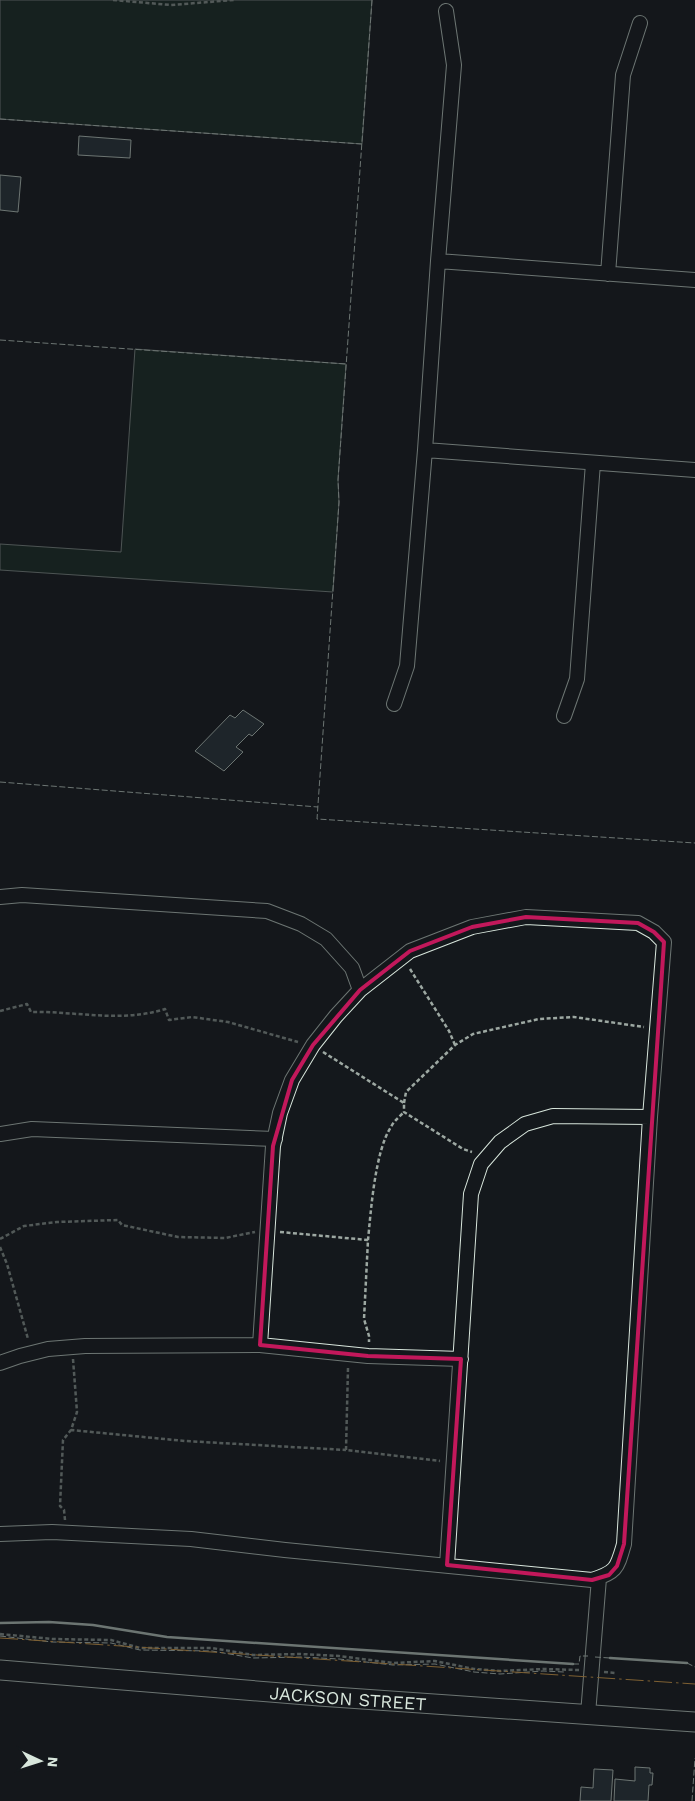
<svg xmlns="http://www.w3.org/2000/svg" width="695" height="1801" font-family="'Work Sans',sans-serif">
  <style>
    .green { fill: #1a2d24; stroke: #939e99 }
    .building { fill: #2c363c; stroke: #d8e6dc }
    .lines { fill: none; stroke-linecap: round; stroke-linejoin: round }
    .street-casing { stroke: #d8e6dc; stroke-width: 16 }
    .secondary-casing { stroke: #d8e6dc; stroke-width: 21 }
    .path { stroke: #9da8a2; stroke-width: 2.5; stroke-dasharray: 4 2.5; stroke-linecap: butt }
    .street { stroke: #14181c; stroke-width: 14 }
    .secondary { stroke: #14181c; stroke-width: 19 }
    .fence { stroke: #d8e6dc; stroke-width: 1; stroke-dasharray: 6 2.5; stroke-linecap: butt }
    .wall { stroke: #d8e6dc; stroke-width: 2.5 }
    .power { stroke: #ffb74d; stroke-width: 1; stroke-dasharray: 18 4 2.5 4; stroke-linecap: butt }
    .marked { fill: none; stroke: #c2185b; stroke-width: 4; stroke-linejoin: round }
    .labels { text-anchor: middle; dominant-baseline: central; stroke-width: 4; stroke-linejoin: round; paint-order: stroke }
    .street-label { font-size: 18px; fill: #d8e6dc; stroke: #14181c }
  </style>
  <rect width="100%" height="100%" fill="#14181c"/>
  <!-- green -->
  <path class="green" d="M0,0H372L362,144L0,119Z
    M135,349L346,364L338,480L339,502L333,592L0,570V544L121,552Z"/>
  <!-- building -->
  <path class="building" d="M79,136L131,140L130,158L78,155Z
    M0,175L21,177L18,212L0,210Z
    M243,710L264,724L252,736L249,734L236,747L243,752L224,771L195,751L230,715L235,718Z
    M635,1767L650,1768V1773H653L652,1785H649L648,1801H614L615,1779L635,1781Z
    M594,1769L613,1770L611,1801H580L581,1787L593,1788Z"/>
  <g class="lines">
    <defs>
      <path id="street" d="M438,261L454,65L446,11
        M608,274L623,75L640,23
        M695,280L438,261L425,450L695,470
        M394,704L407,666L425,450
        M564,716L577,679L593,463
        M0,897L22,895L267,911L301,924L326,939L352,968L360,990
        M0,1134L32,1129L275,1139
        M0,1363L20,1356L48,1349L85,1346L260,1345L368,1356L461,1359
        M0,1534L52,1532L191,1539L285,1550L592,1580C617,1572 617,1568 624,1544L650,1117L664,942L654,932L638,923L526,917L472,927L410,951L360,990L336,1016L313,1045L292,1080L280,1113L273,1146L260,1345
        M447,1565L471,1194L481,1164L500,1142L525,1124L553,1116L650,1117
        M588,1714L599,1578"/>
      <g id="secondary">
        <path id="s1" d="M0,1670L319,1696L695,1722"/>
      </g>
    </defs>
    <!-- street casing -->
    <use href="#street" class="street-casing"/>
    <!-- secondary casing -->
    <use href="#secondary" class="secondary-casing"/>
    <!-- path -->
    <path class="path" d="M113,0L171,5L234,0
      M410,969L449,1031L455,1045
      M0,1011L27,1004L31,1012C76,1011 122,1023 165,1009L169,1020L192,1017L228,1022L298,1042
      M323,1052L404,1103V1112L463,1149L472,1152
      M404,1103L406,1092L455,1045L473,1034L539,1019L574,1017L644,1027
      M280,1232L368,1240L364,1319L369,1336V1342
      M0,1239L24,1226L57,1222L118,1220L122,1225L178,1237L225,1238L255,1232
      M368,1240C371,1210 375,1151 391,1127C394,1121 399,1117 404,1112
      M0,1247L7,1264L28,1339
      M73,1359L77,1412L71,1430L185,1441L346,1450
      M348,1368L346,1450L440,1461
      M65,1520L64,1510L60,1506L63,1440L71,1430
      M0,1634L52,1639L111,1640L140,1648H212L253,1655L301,1654L339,1656L393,1663L435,1661L474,1669L500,1671L543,1669L579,1670
      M604,1672L615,1673"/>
    <!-- street -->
    <use href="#street" class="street"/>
    <!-- secondary -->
    <use href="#secondary" class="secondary"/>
    <!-- fence -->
    <path class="fence" d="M372,0L338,480L339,502L317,819L695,843
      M0,119L362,144
      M0,340L346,364
      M0,782L318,807
      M0,1636L52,1642L111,1643L140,1650L212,1651L253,1658L301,1657L339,1659L393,1665L435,1664L474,1672L500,1674L543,1671L564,1672
      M595,1657L610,1658
      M687,1663L695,1667
      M573,1664H579L580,1656H588
      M692,1801L695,1758"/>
    <!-- wall -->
    <path class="wall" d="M0,1623L49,1622L93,1625L167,1637L573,1664
      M610,1658L687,1663"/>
    <!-- power -->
    <path class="power" d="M0,1638L695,1684"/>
  </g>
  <!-- marked area -->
  <path d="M0 0H695V1801H0ZM526,917L638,923L654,932L664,942L624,1544L617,1566L609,1575L592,1580L447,1565L461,1359L368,1356L260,1345L273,1146L292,1080L313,1045L360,990L410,951L472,927Z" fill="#14181c" fill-opacity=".55" fill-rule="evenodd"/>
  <path class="marked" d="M526,917L638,923L654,932L664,942L624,1544L617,1566L609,1575L592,1580L447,1565L461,1359L368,1356L260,1345L273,1146L292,1080L313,1045L360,990L410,951L472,927Z"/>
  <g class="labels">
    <!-- street labels -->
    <g class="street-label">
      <text stroke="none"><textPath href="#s1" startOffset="349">JACKSON STREET</textPath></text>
    </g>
  </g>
  <!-- north arrow -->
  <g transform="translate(40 1761) rotate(94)" stroke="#14181c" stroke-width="4" paint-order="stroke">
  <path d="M0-4L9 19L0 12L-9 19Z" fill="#d8e6dc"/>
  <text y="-8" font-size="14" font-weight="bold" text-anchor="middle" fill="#d8e6dc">N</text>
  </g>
</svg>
